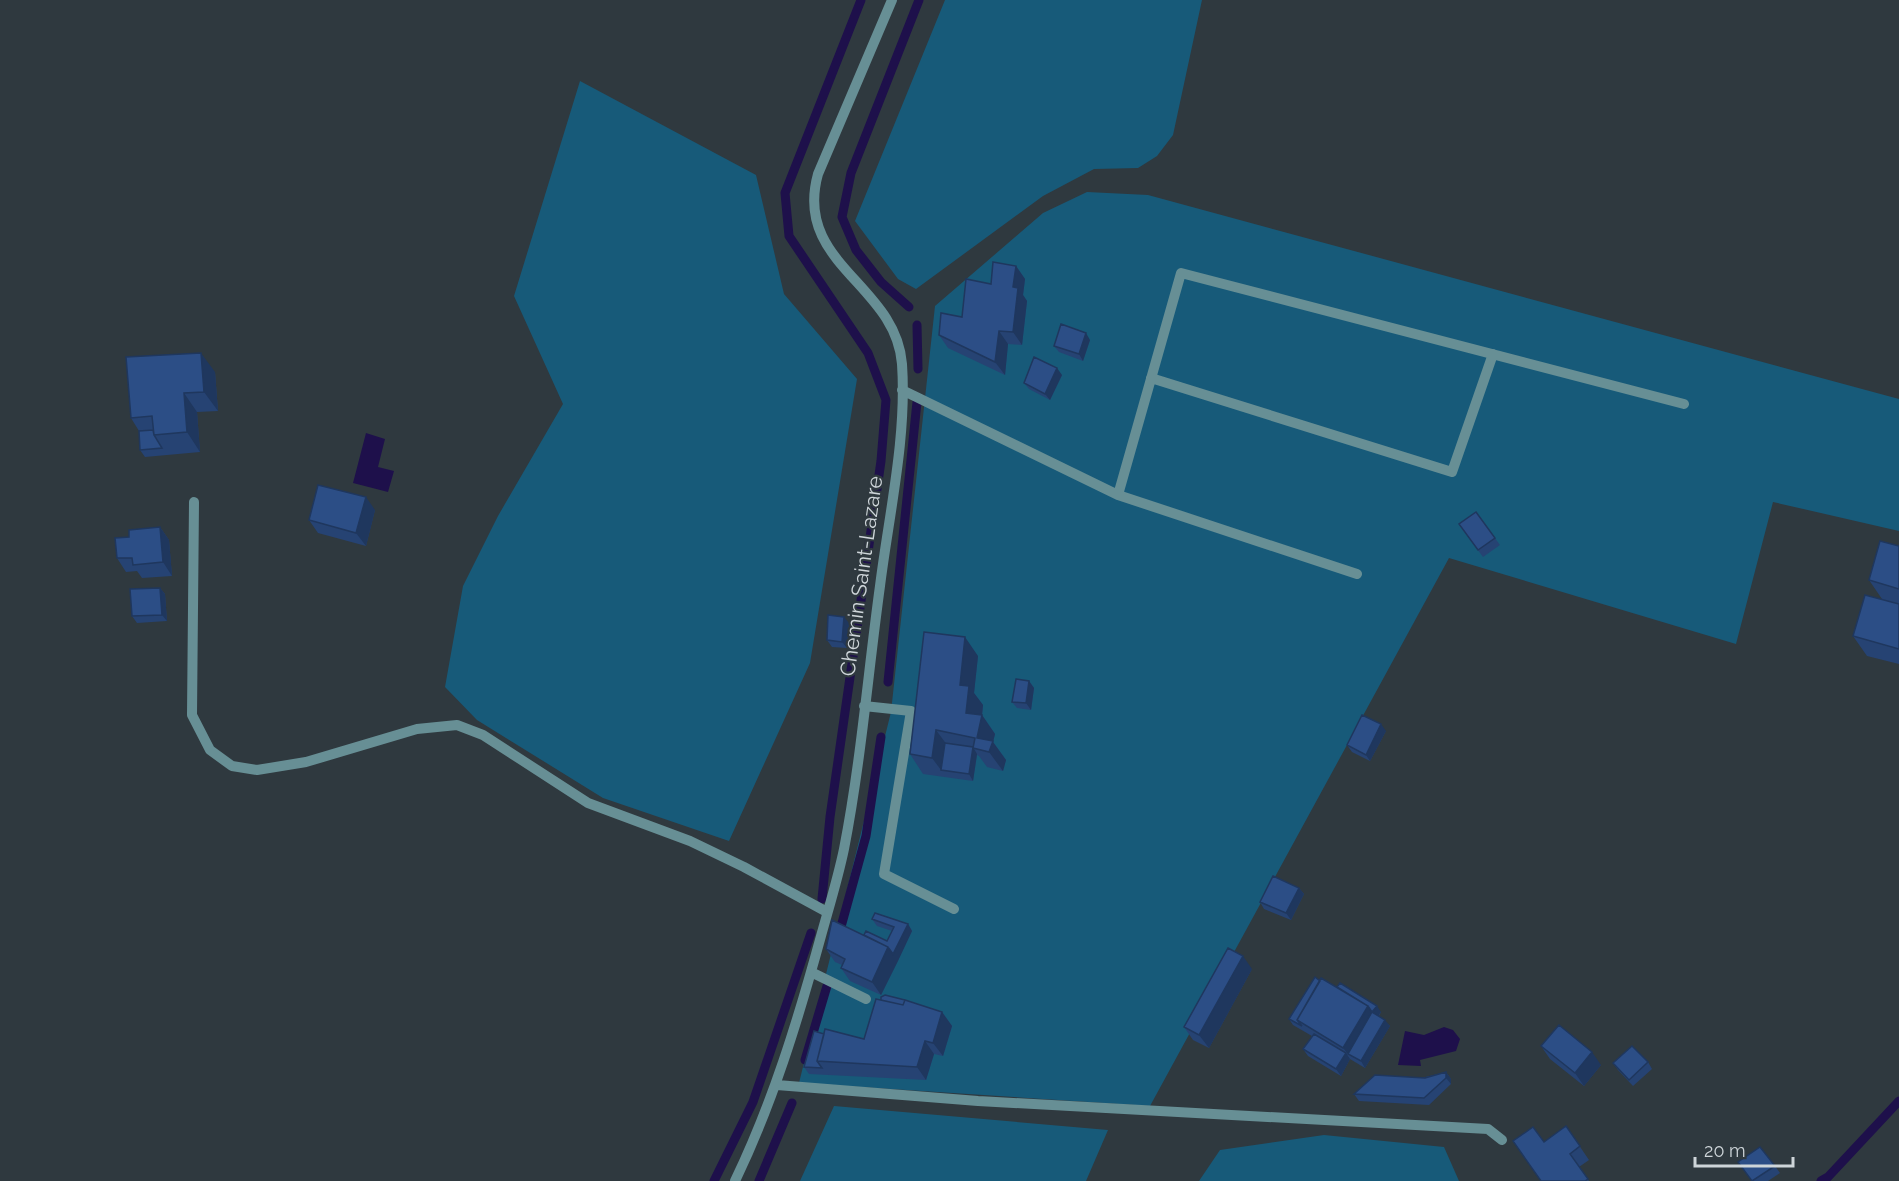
<svg xmlns="http://www.w3.org/2000/svg" width="1899" height="1181" font-family="Raleway,sans-serif">
  <style>
    .green { fill: #175a79 }
    .water { fill: #1e104b }
    .lines { fill: none; stroke-linecap: round; stroke-linejoin: round }
    .stream { stroke: #1e104b; stroke-width: 9 }
    .minor { stroke: #678f95; stroke-width: 10 }
    .wall { fill: #264373 }
    .shaded-wall { fill: #1f375e }
    .building { fill: #2c4e86; stroke: #1f375e; stroke-width: 1.5 }
    .labels { text-anchor: middle; dominant-baseline: central; stroke-width: 4.5; stroke-linejoin: round; paint-order: stroke }
    .street-label { font-size: 21px; fill: #ced5d9; stroke: #2f393f }
  </style>
  <rect width="100%" height="100%" fill="#2f393f"/>
  <!-- green -->
  <path class="green" d="M945,0H1202L1173,135L1157,156L1138,168L1094,169L1043,196L916,289L898,279L855,221Z
    M580,81L756,175L784,294L857,379L810,663L729,841L603,798L477,720L445,687L463,586L498,516L563,404L514,296Z
    M1087,192L1148,195L1899,399V531L1773,502L1736,644L1449,558L1150,1106L799,1083L891,712L935,306L1043,213Z
    M834,1106L1108,1130L1086,1181H800Z
    M1324,1135L1444,1147L1459,1181H1199L1220,1150Z"/>
  <!-- water -->
  <path class="water" d="M366,433L385,439L378,467L394,471L388,492L353,483Z
    M1444,1027L1453,1030L1460,1039L1456,1051L1420,1060L1421,1066L1398,1065L1405,1031L1424,1035Z"/>
  <g class="lines">
    <!-- stream -->
    <path class="stream" d="M909,307L881,282L856,250L842,217L851,173L919,0
      M917,325L918,369
      M888,682L917,402
      M822,899L830,817L881,461L886,400L868,353L789,236L785,193L861,0
      M839,934L866,836L881,737
      M805,1060L827,986
      M714,1181L753,1102L811,933
      M759,1181L792,1103
      M1821,1181L1828,1177L1899,1101"/>
    <!-- minor -->
    <path class="minor" d="M1151,378L1452,472L1493,354
      M902,390L1118,495L1181,273L1684,404
      M1118,495L1357,574
      M194,502L192,715L210,750L232,766L257,770L306,762L417,729L457,725L483,735L588,803L690,841L744,867L827,912
      M864,706L911,711L884,874L954,909
      M811,972L866,999
      M777,1085L978,1101L1488,1129L1502,1140
      M735,1181C773,1102 798,1020 821,936C829,907 838,878 844,849C861,762 868,673 880,586C889,514 907,437 902,364C896,284 793,264 818,174L892,0"/>
  </g>
  <!-- wall -->
  <path class="wall" d="M1016,266L1025,279L1023,295L1027,301L1022,345L1008,344L1005,375L948,348L939,335L962,317L991,284Z
    M1090,340L1083,361L1059,352L1054,346Z
    M215,372L218,411L197,412L200,452L145,457L140,450L139,431L131,418Z
    M1062,375L1050,400L1029,389L1024,383Z
    M375,510L366,546L318,533L309,520Z
    M1476,512L1500,545L1483,557L1459,524Z
    M160,527L169,540L172,576L142,578L137,571L126,572L117,558L129,537Z
    M1899,546V664L1867,656L1853,636L1882,599L1869,580Z
    M160,588L165,594L167,621L137,623L132,616Z
    M849,623L847,648L832,647L827,640Z
    M978,656L974,693L983,705L982,715L995,734L993,742L1006,760L1003,771L987,767L979,756L977,755L973,781L923,774L910,754Z
    M1029,681L1034,688L1031,710L1017,708L1012,702Z
    M1386,731L1370,761L1352,752L1347,745Z
    M1299,888L1304,894L1291,920L1264,909L1260,902Z
    M872,919L908,924L912,931L881,995L850,981L841,968L842,965L835,962L826,949L864,935L887,941L892,931L877,926Z
    M1252,969L1209,1048L1193,1040L1184,1027Z
    M1320,981L1381,1012L1379,1016L1390,1026L1365,1068L1350,1059L1341,1076L1308,1056L1303,1049L1312,1036L1293,1025L1289,1019Z
    M942,1012L952,1026L943,1056L934,1054L926,1080L809,1074L804,1067L824,1034L864,1039Z
    M1541,1046L1601,1065L1584,1086L1550,1059Z
    M1648,1062L1652,1069L1633,1086L1618,1070L1613,1063Z
    M1446,1072L1451,1079V1084L1429,1105L1359,1101L1354,1094Z
    M1566,1126L1589,1160L1579,1167L1589,1181H1541L1544,1142Z
    M1775,1166L1780,1173L1768,1181H1752Z"/>
  <!-- shaded-wall -->
  <path class="shaded-wall" d="M1016,266L1025,279L1023,295L1027,301L1022,345L1013,332V287Z
    M999,331L1008,344L1005,375L995,362Z
    M1086,333L1090,340L1083,361L1079,354Z
    M201,353L215,372L218,411L204,392Z
    M1057,368L1062,375L1050,400L1045,394Z
    M184,393L197,412L200,452L187,432Z
    M366,497L375,510L366,546L356,533Z
    M160,527L169,540L172,576L163,562Z
    M160,588L165,594L167,621L162,615Z
    M844,617L849,623L847,648L842,642Z
    M965,637L978,656L974,693L983,705L982,715L995,734L993,742L1006,760L1003,771L989,752L977,738L966,713L960,685Z
    M1029,681L1034,688L1031,710L1026,703Z
    M1381,724L1386,731L1370,761L1366,755Z
    M936,730L950,749L941,770L932,758Z
    M973,747L977,754L973,781L969,774Z
    M1299,888L1304,894L1291,920L1286,913Z
    M908,924L912,931L898,961L893,954Z
    M888,947L898,961L881,995L872,982Z
    M1243,956L1252,969L1209,1048L1199,1035Z
    M1368,1006H1377L1381,1012L1348,1054L1343,1048Z
    M942,1012L952,1026L943,1056L933,1043Z
    M1385,1020L1390,1026L1365,1068L1361,1061Z
    M925,1041L934,1054L926,1080L917,1067Z
    M1592,1052L1601,1065L1584,1086L1575,1073Z
    M1346,1053L1350,1059L1341,1076L1336,1069Z
    M1446,1072L1451,1079V1084L1446,1078Z"/>
  <!-- building -->
  <path class="building" d="M993,262L1016,266L1013,287L1018,288L1013,332L999,331L995,362L939,335L941,313L962,317L966,279L991,284Z
    M1061,324L1086,333L1079,354L1054,346Z
    M201,353L204,392L184,393L187,432L154,435L152,416L131,418L126,357Z
    M1034,357L1057,368L1045,394L1024,383Z
    M153,430L154,435L162,448L140,450L139,431Z
    M318,485L366,497L356,533L309,520Z
    M1476,512L1495,538L1478,550L1459,524Z
    M160,527L163,562L133,565L132,558H117L115,538L129,537V530Z
    M1880,541L1899,546V589L1869,580Z
    M160,588L162,615L132,616L130,589Z
    M1865,595L1899,604V649L1853,636Z
    M828,615L844,617L842,642L827,640Z
    M924,632L965,637L960,685L969,686L966,713L982,715L977,738L993,741L989,752L973,748L975,738L936,730L932,758L910,754Z
    M1016,679L1029,681L1026,703L1012,702Z
    M1362,715L1381,724L1366,755L1347,745Z
    M945,743L973,747L969,774L941,770Z
    M1273,876L1299,888L1286,913L1260,902Z
    M875,913L908,924L893,954L888,947L864,935L866,931L887,941L894,927L872,919Z
    M832,920L888,947L872,982L841,968L845,959L826,949Z
    M1228,948L1243,956L1199,1035L1184,1027Z
    M1315,977L1320,981L1297,1020L1302,1026L1289,1019Z
    M1321,978L1368,1006L1343,1048L1297,1020Z
    M1340,983L1377,1006L1372,1012L1368,1006L1337,987Z
    M885,995L905,1000L903,1005L881,1000V997Z
    M876,999L903,1005L905,1000L942,1012L933,1043L925,1041L917,1067L817,1061L825,1029L864,1039Z
    M1372,1012L1385,1020L1361,1061L1348,1054Z
    M1559,1025L1592,1052L1575,1073L1541,1046Z
    M814,1031L824,1034L817,1061L822,1068L804,1067Z
    M1314,1034L1346,1053L1336,1069L1303,1049Z
    M1632,1046L1648,1062L1629,1080L1613,1063Z
    M1446,1072V1078L1424,1098L1354,1094L1375,1075L1425,1078Z
    M1566,1126L1580,1146L1570,1154L1588,1179L1585,1181H1541L1513,1141L1533,1127L1544,1142Z
    M1760,1147L1775,1166L1752,1181L1738,1162Z"/>
  <g class="labels">
    <!-- street labels -->
    <g class="street-label">
      <text transform="translate(861 576) rotate(-82)">Chemin Saint-Lazare</text>
    </g>
  </g>
  <!-- scale -->
  <path d="M1695 1157v9h98v-9" fill="none" stroke="#ced5d9" stroke-width="3"/>
  <text x="1704" y="1157" font-size="18" fill="#ced5d9" stroke="#2f393f" stroke-width="4.5" paint-order="stroke">20 m</text>
</svg>
